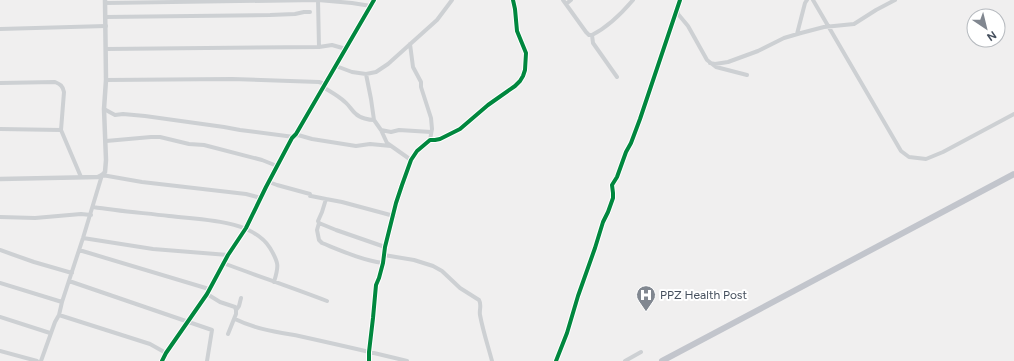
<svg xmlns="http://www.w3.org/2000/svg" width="1014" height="361" font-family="Figtree,sans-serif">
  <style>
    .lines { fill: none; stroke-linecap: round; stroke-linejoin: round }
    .minor { stroke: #cdd0d3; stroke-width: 4 }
    .tertiary { stroke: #cdd0d3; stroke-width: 4.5 }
    .trunk { stroke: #c2c5cc; stroke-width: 6 }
    .cycleway-casing { stroke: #fff; stroke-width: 6 }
    .cycleway { stroke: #00873e; stroke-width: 4 }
    .labels { text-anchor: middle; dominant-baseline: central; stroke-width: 4; stroke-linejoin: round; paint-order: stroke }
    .poi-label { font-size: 12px; fill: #454f5d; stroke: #fff; text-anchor: start }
  </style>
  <rect width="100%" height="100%" fill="#f0efef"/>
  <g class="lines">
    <!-- minor -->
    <path class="minor" d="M318,0L319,47
      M563,0L586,32L589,35H592C608,27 622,13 633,0
      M813,0L901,151L909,157L926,159L943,152L1014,114
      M105,3L318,0L352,3L371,6
      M566,4L571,0
      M677,9L678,14L688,26L707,60L716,67L747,75
      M105,17L270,15L295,14L304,12H310
      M0,29L106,26
      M797,34L805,3L807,0
      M592,35L593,43L617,77
      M410,44L413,67L421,82V87L431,118L432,129L430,140
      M106,49L319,47L332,45L346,49
      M710,63L715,64L728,62L758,51L784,38L801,33L824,27L854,24L876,10L895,0
      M336,66L352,72L366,74L376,72L388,64L437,20L452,0
      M366,74L371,99L374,120L381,130L387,143L411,160
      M106,80L232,79L319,82L325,84
      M0,83L55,82C60,84 63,86 64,92L61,130
      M323,87C331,92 339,96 345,102C349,105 352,111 356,114C360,118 369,120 374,120
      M104,109L115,115L123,114L145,116L224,127L240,130L294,137L298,135L312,139L356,146L370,144L391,146
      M0,129L61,130L81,177
      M381,130L391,132L399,130L431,132
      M106,141L151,137H160L189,144L204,145L262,160L277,166
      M269,182L277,185L310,194V196H311L326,199L342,202L394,216
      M326,199L322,212L318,221L319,223L317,230L319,240L322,243C342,251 362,260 383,263
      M93,207C118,211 144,213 169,216C200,220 252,219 270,248C279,263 279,266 274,282
      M0,217L35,218L81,214L91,215
      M319,223L336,230L385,247
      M83,238L153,249L228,255
      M0,250L34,262L72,273
      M79,250L209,289
      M384,255L414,260L433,266L442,271L460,288L479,300C482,305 479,310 480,315C483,331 488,346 492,361
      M223,263C258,276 293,288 327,301
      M69,281L212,330L207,361
      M0,283L62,302
      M207,294L220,302L235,307L236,310V314L228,334
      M236,310L239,306L241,298
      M59,315L150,344L166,353
      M0,317L50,333
      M235,319C255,329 277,332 299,336C335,344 371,352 407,361
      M0,351L37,361
      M41,361L55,322L59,315L62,302L83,238L102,175L142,182L246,194L261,198
      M162,361L166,353L207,294L228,255L246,228L266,187L292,138L296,134L374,0
      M369,361V352L373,318L376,285L379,278L383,263L385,247L396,203L402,185L411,160L417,151L430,140H435L440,139L460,129L488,105L515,86L520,81L523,76L525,70L526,53L517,31L515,9L513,0
      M556,361L567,333L578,296L595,248L603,222L608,212L613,198V193L612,185L617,177L626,152L631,143L640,119L680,0
      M625,361L641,352"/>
    <!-- tertiary -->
    <path class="tertiary" d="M0,179L98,177L102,175L105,172L106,160L104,109L106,80L105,0"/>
    <!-- trunk -->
    <path class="trunk" d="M662,361L1014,174"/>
    <defs>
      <path id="cycleway" d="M162,361L166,353L207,294L228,255L246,228L266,187L292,138L296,134L374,0
        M369,361V352L373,318L376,285L379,278L383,263L385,247L396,203L402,185L411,160L417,151L430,140H435L440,139L460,129L488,105L515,86L520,81L523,76L525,70L526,53L517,31L515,9L513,0
        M556,361L567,333L578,296L595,248L603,222L608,212L613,198V193L612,185L617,177L626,152L631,143L640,119L680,0"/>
    </defs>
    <!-- cycleway casing -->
    <use href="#cycleway" class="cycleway-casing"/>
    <!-- cycleway -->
    <use href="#cycleway" class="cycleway"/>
  </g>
  <!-- icons -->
  <defs>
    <symbol id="hospital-pin" viewBox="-11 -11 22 30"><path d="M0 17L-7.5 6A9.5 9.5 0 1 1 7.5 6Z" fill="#818790" stroke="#fff"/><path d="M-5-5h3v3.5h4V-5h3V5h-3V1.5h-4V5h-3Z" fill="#fff"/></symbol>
  </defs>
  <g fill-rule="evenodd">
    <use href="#hospital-pin" x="635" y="284" width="22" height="30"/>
  </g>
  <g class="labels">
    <!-- poi labels -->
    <g class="poi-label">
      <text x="660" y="295">PPZ Health Post</text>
    </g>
  </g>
  <!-- north arrow -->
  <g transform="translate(986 28) rotate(145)"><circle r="19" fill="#ffffff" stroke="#b5b9be"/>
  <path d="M0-3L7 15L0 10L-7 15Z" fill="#818790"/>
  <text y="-6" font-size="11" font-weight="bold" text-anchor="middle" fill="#454f5d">N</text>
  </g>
</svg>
